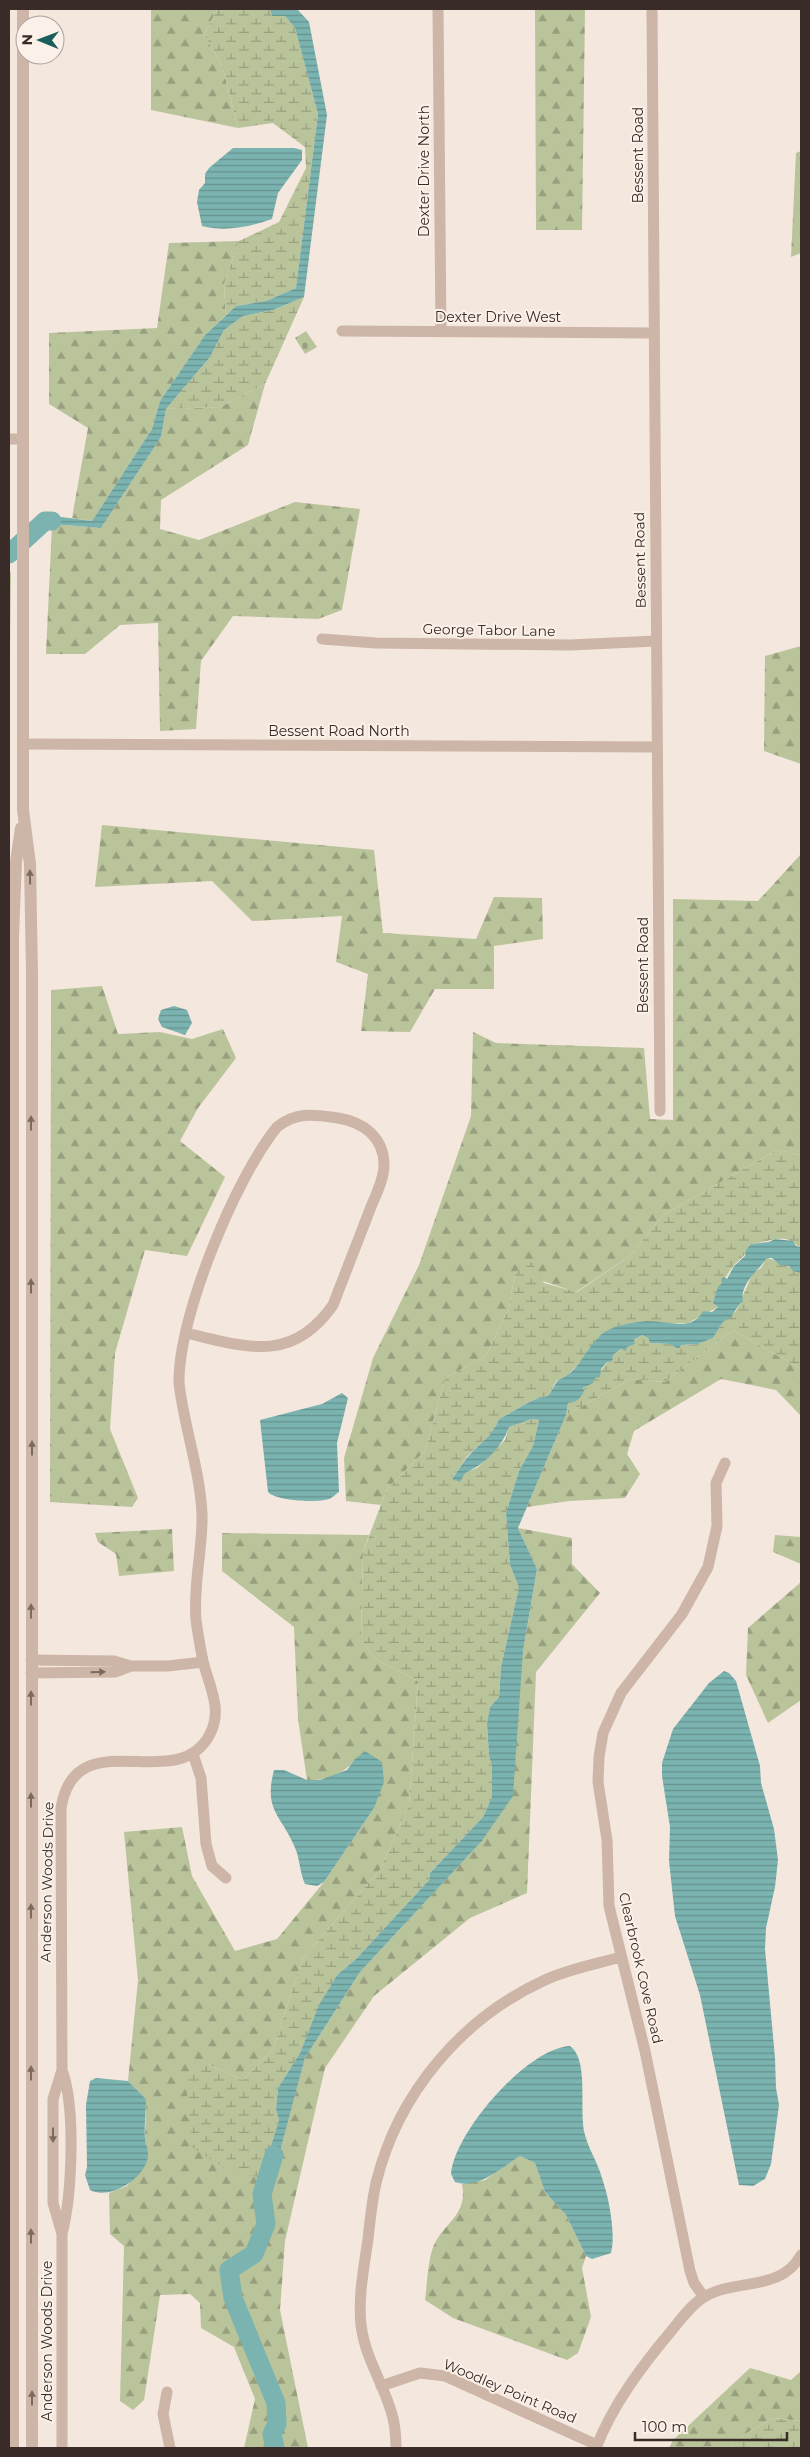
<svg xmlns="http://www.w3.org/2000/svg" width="810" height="2457" font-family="Montserrat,sans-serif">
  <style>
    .forest { fill: url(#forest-firs) }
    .wetland { fill: url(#wetland-marsh) }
    .cemetery { fill: url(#cemetery-stones) }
    .water { fill: url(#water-rules) }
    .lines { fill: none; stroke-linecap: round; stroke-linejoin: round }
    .river { stroke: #7ab3b0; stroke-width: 19 }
    .minor { stroke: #cdb5a7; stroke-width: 11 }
    .tertiary { stroke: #cdb5a7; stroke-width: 12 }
    .oneway { fill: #7c6a61 }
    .labels { text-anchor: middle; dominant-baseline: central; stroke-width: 4; stroke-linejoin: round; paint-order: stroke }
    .street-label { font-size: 14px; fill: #392c28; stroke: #fbf1e9 }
  </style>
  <defs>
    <pattern id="forest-firs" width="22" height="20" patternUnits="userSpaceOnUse" patternTransform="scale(1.25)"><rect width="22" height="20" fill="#bac49b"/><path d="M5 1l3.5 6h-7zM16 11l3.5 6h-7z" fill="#989f7e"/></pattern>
    <pattern id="wetland-marsh" width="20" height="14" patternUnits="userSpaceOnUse" patternTransform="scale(1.25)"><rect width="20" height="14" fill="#bac49b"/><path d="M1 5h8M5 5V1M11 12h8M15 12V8" fill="none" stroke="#989f7e"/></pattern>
    <pattern id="cemetery-stones" width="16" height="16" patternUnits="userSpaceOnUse" patternTransform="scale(1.25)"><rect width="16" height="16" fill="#bac49b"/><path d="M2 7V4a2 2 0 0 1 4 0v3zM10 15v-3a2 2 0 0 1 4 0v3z" fill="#989f7e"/></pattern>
    <pattern id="water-rules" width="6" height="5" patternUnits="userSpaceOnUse" patternTransform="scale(1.25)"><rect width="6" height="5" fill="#7ab3b0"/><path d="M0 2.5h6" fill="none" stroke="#65928f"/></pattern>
  </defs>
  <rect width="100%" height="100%" fill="#f4e7dd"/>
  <!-- forest -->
  <path class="forest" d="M151,9L217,10L204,34L222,65L238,128L151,110Z
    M585,9L582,230H536L535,10Z
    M801,151V253L791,257L796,153Z
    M239,241L224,284L226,315L205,335L160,401L152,429L92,521L72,518L88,428L49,404V333L157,328L169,243Z
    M265,384L248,445L161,500L160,529L199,540L295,502L360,509L342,610L318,619L233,616L201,661L196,729L160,731L158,623L120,625L85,654H46L52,524L101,528L161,437L166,409L220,407Z
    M11,572L9,733V574Z
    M801,646V764L764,751L765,656Z
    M102,825L374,850L383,933L476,939L494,897L542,898L543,939L494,946V989H435L410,1032L361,1031L368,974L336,962L342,916L252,921L212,881L95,887Z
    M801,854V1155L777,1150L663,1215L630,1256L576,1292L515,1272L509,1308L486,1356L445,1378L425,1451L387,1489L381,1505L346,1501L344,1458L373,1358L419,1265L471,1116L473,1032L496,1043L644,1048L650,1119L673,1120V899L758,901Z
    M102,986L118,1034L160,1032L192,1039L223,1029L236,1058L198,1108L180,1141L225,1177L187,1256L145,1250L115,1353L110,1429L138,1498L132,1507L50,1502L51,990Z
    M733,1330L801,1369V1416L776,1390L721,1379L634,1431L627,1454L640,1474L625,1498L569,1501L527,1507L566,1415L631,1379L665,1382Z
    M518,1528L572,1538V1564L600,1593L536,1672L527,1893L470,1918L374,1996L325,2068L285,2241L280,2310L308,2448H244L255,2399L234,2347L201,2328L200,2303L190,2294L160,2295L144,2400L133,2410L120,2401L124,2246L110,2234L109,2193L127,2186L148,2153L145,2139L146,2099L128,2081L138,1980L124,1832L182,1827L192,1876L235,1951L277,1939L324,1882L374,1808L354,1760C343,1775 326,1781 307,1780L298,1719L294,1627L222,1571V1533L369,1535L363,1552L361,1641L377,1660L418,1681L409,1805L380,1870L303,1958L273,2049L243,2080L208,2064L272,2180L305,2058L360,1972L481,1842L523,1651L537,1569Z
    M172,1529L174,1571L119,1576L116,1554L98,1542L95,1533Z
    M775,1535L801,1537V1564L773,1552Z
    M801,1582V1700L768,1723L746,1675L748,1628Z
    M520,2156L535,2163L545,2192L566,2215L586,2256L582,2268L591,2317L578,2353L567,2360L453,2318L425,2300C427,2285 428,2258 434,2245C445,2222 468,2215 462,2184L485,2180Z
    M750,2368L791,2380L801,2371V2421L773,2418L733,2441L729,2448H669L673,2440Z"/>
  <!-- wetland -->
  <path class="wetland" d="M270,9L272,16H285L295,28L318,114L296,288L266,301L236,306L226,315L224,284L239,241L279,222L306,168L305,147L273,123L238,128L222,65L204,34L217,10Z
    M304,297L265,384L220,407L166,409L210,357L224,330L243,316L273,310Z
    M777,1150L801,1155V1247C796,1246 796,1243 791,1241C780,1235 764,1243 751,1244C747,1254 741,1258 734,1265C725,1276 719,1291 714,1304L718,1307L688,1323L667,1324L649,1321L594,1343L582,1360L565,1378L557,1380L548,1396C530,1398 515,1411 499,1419C493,1436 478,1444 466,1458C461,1465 457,1472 452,1478L477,1468L505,1440L509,1427L532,1419L539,1420L533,1446L519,1471L506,1513L510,1565L519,1587L501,1667L499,1697L490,1707L487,1723L489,1757L492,1765V1797L483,1817L430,1873V1879L356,1959L337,1975L319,2006L300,2053L278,2088L276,2110L279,2120L261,2178L225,2168L193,2148L185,2076L208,2064L243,2080L273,2049L303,1958L380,1870L409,1805L418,1681L377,1660L361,1641L363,1552L387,1489L425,1451L445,1378L486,1356L509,1308L515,1272L532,1262L544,1283L577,1292L630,1256L663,1215Z
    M767,1258C770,1258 797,1270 801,1273V1369L733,1330L665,1382L631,1379L566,1415L568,1403L595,1378L613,1355L642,1335L648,1338L650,1343L669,1344L679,1349L681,1345L698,1344L713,1338L723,1322L736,1311L753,1273L761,1268Z
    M773,2418L801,2421V2448H729L733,2441Z"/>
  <!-- cemetery -->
  <path class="cemetery" d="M306,331L317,347L305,354L295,338Z"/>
  <!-- water -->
  <path class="water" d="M270,9H297L309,22L327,115L304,297L273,310L243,316L224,330L210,357L166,409L161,437L101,528L52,524L31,535L32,524L46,515L92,521L152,429L160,401L205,335L236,306L266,301L296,288L318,114L295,28L285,16H272Z
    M233,148H294L302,150V160L278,193L272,219C250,227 225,232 202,226L197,202L199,190L205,183V174L209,168Z
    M174,1006L187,1010L192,1023L185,1035L162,1027L158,1019L161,1010Z
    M775,1239L793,1241L796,1246L801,1247V1273L793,1271L789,1266L780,1265L772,1258H767C759,1270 739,1284 743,1302L740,1303L731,1317L723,1322L713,1338L698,1344L681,1345L679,1349L669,1344L650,1343L648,1338L642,1335L634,1340L635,1344L627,1347L626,1351L621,1349L613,1355L612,1361L607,1362L601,1369L600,1377L595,1378L593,1383L583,1388L584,1391C580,1399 577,1402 568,1403L566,1415L518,1528L537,1569L523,1651L513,1796L481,1842L360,1972L305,2058L272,2181L261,2178L279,2120L276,2110L278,2088L300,2053L319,2005L337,1975L356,1959L430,1879V1873L483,1817L492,1797V1765L489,1757L487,1723L490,1707L499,1697L501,1667L519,1587L510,1565L506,1513L519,1471L533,1446L539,1420L532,1419L509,1427C502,1447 484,1465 465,1473L460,1482L452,1479C457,1472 461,1465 466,1459C478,1444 493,1436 499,1419C516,1411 530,1398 548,1396L558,1380C583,1372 588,1336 613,1328C623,1324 637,1322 647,1321C666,1320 692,1333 703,1311L712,1312L718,1307L713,1303L718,1287L722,1283L721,1280L723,1277L727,1279L734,1266L745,1256L746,1250L751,1244L769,1242Z
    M342,1393L348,1398L337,1443L339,1492C336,1494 332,1498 329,1499C316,1503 276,1501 268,1492L260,1420L322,1404Z
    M724,1671L729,1673L736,1681L760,1766L761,1783L774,1829L778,1860L775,1887L766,1928L765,1949L775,2058L776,2088L779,2105L771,2164L765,2179L753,2186L739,2185L700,1995L675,1916L669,1861L670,1827L662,1776V1763L673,1729L709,1683Z
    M365,1751L382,1762L384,1782L374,1808L324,1882L317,1886L305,1884C300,1873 300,1861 296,1850C282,1815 263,1812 274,1770H284L307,1780H320L347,1770L354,1760Z
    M570,2046C590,2061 578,2110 585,2135C589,2150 598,2163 602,2178C609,2198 616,2234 611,2253L592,2259L586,2256L566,2215L545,2192L535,2163L520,2156C501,2168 479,2190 455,2182L451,2174C454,2133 527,2048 570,2046Z
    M96,2078L128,2081L146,2099C146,2112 144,2125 145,2138C145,2143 148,2148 148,2153C149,2176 111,2201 90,2190L85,2175L87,2167L86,2105L90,2081Z"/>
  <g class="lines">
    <!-- river -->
    <path class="river" d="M9,554L45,521H52
      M274,2155L262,2194L266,2224L254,2254L229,2270L233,2298L276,2403L277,2424L272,2434L275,2448"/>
    <!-- minor -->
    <path class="minor" d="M438,9L441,332
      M652,9L660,1111
      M342,331L654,333
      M9,439H22
      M322,639L376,643L570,645L656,641
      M23,744L656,747
      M31,1660L114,1661L131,1666H168L203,1662
      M31,1673L115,1672L131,1666
      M193,1754L201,1778L206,1844L212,1866L226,1878
      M62,2070L53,2099V2203L62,2234
      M704,2297L694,2283L690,2271L645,2051L609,1906L607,1840L598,1782L599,1757L603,1733L621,1693L682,1614L708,1567L717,1526L716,1483L725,1463
      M381,2386L420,2373L445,2376L597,2445
      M167,2392L163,2414L170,2448
      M62,2448V2234C72,2195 76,2108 62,2070L61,1808C76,1718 177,1798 210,1734C223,1709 209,1686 203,1661C200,1647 198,1634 196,1620C193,1582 203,1549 202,1514C200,1470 184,1427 179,1383C178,1317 235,1179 277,1127C297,1111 315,1115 338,1118C363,1122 384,1137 384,1165C384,1181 374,1198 369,1212C357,1243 345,1274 333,1305C292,1364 246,1347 186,1333
      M396,2448C396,2436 395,2423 391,2411C382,2381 365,2357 361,2325C358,2297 364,2267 368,2239C370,2220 372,2201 376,2183C398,2093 462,2018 545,1980C569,1969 596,1964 621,1957
      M596,2448C613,2404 642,2366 672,2330C681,2319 691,2305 704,2297C736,2278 781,2292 801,2255"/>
    <!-- tertiary -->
    <path class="tertiary" d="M23,9V810L30,864L32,974V2448
      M13,2448V936L16,862L21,828"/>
  </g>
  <!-- one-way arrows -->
  <defs><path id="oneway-solid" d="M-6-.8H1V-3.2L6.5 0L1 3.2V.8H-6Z" transform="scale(1.25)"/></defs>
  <g class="oneway">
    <use href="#oneway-solid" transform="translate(30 877) rotate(-91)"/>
    <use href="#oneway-solid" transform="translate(31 1123) rotate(-90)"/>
    <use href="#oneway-solid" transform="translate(31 1286) rotate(-90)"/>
    <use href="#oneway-solid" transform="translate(32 1448) rotate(-90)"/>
    <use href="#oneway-solid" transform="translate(31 1611) rotate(-90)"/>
    <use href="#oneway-solid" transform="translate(98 1672) rotate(-1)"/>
    <use href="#oneway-solid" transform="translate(31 1698) rotate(-90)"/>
    <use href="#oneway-solid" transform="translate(31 1800) rotate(-90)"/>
    <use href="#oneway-solid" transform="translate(31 1911) rotate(-90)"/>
    <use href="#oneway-solid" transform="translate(31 2073) rotate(-90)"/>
    <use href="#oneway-solid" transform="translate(53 2135) rotate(90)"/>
    <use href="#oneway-solid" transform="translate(31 2236) rotate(-90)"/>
    <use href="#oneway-solid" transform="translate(32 2398) rotate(-90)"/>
  </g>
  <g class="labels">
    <!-- street labels -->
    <g class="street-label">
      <text transform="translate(638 155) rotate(-90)">Bessent Road</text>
      <text transform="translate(424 171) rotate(-90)">Dexter Drive North</text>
      <text x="498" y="317">Dexter Drive West</text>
      <text transform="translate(640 560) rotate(-91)">Bessent Road</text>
      <text transform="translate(489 630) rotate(1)">George Tabor Lane</text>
      <text x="339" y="731">Bessent Road North</text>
      <text transform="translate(643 965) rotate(-90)">Bessent Road</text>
      <text transform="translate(47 1882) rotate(-89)">Anderson Woods Drive</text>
      <text transform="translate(641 1968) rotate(77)">Clearbrook Cove Road</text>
      <text transform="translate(47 2341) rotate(-90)">Anderson Woods Drive</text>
      <text transform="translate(510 2391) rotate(23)">Woodley Point Road</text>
    </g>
  </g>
  <!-- border -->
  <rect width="810" height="2457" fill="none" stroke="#392c28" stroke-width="20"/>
  <!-- north arrow -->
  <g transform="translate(40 40) rotate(271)"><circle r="24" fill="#fbf1e9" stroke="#ada29c"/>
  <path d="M0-4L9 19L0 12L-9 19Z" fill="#1b5d5c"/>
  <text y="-8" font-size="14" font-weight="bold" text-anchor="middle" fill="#392c28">N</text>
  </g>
  <!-- scale -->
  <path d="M635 2432v8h152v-8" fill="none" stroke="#392c28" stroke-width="2.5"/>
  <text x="642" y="2432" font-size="15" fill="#392c28" stroke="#fbf1e9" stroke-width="4" paint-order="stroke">100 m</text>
</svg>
